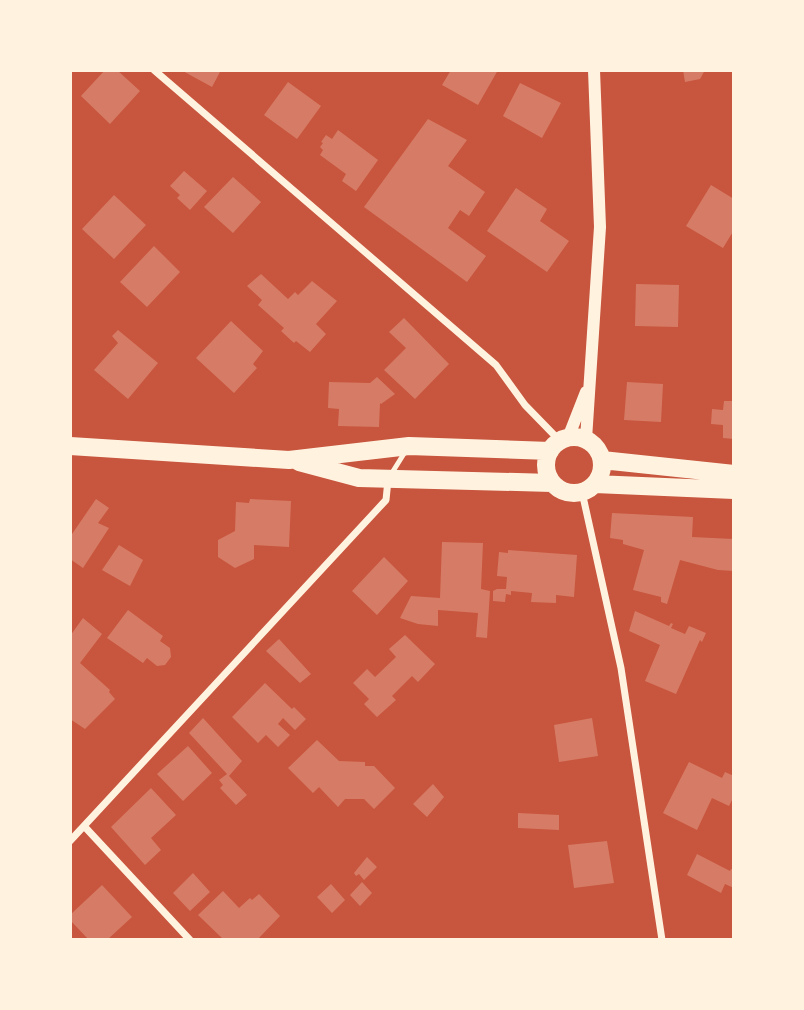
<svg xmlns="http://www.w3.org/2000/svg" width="804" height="1010" font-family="Overpass,sans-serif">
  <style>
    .building { fill: #d67c66 }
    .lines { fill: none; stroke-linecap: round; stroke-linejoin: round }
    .service { stroke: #fff3e0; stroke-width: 5 }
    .minor { stroke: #fff3e0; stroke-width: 7 }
    .tertiary { stroke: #fff3e0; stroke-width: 12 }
    .primary { stroke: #fff3e0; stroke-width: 18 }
  </style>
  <rect width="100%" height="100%" fill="#c8553d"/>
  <!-- building -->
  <path class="building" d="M105,70H117L140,91L110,124L81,96Z
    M181,70H221L212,87Z
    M451,70H498L478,105L442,85Z
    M683,70H705L700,79L685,82Z
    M288,82L321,106L297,139L264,115Z
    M520,83L561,103L542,138L503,116Z
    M428,119L467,140L448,166L485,192L469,216L460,210L448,228L486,256L467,282L364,207Z
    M338,130L378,160L356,191L342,181L346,174L320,155L323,150L320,147L323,143L321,142L326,135L332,139Z
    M184,171L207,191L190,210L177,198L180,195L170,186Z
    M233,177L261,202L233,233L204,207Z
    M711,185L734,199V230L723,248L686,226Z
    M516,188L547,209L540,221L569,241L547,272L487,231Z
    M114,195L146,225L114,259L82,229Z
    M154,246L180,272L147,307L120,282Z
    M261,274L288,299L295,292L298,295L312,281L337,301L316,324L326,334L310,352L296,341L294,343L281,331L284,328L258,305L262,300L247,286Z
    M636,284L679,285L678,327L635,326Z
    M404,318L449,364L415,399L384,370L406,348L389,332Z
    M231,321L263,351L253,364L257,368L234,393L196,358Z
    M118,330L158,363L128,399L94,370L118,343L112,336Z
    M377,377L395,394L381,404L380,403L379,427L338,426L339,409L328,408L329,382L370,383Z
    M627,382L663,384L661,422L624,420Z
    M724,401H734V439L723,438V425L711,424L712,409L723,410Z
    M96,499L109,508L98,523L109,528L83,568L70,559V537Z
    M250,499L291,501L289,547L254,545V559L235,568L218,557V540L235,531L236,502L249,503Z
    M612,513L693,517L692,537L734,539V571L718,570L680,560L667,604L661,602V597L633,590L644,550L623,544V540L610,538Z
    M442,542L483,543L481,589L490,591L487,638L476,637L478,613L438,610V626L418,624L400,618L411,596L440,598Z
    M119,545L143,560L130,586L102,570Z
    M508,550L577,555L574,597L556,595V603L531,602L532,593L511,591V595L506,594L505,602L493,601V591L497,589H506L507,577L497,576L499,552L508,553Z
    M384,557L408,581L377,615L352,591Z
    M128,610L163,636L160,641L170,648L171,657L165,665L157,666L147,658L143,663L107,638Z
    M635,611L669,626L671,623L673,624L671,628L685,634L689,626L706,633L702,642L700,640L676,694L645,681L660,645L629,631Z
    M83,618L102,634L80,663L110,690L109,692L115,699L85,729L70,719V636Z
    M405,635L435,664L418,682L412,676L392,696L396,700L377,717L364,704L369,699L353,683L367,669L375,677L396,657L389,649Z
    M279,639L311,674L300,683L266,651Z
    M265,683L292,709L294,707L306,719L295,730L283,718L278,724L290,735L278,747L266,735L258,743L232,717Z
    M203,718L242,761L229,776L247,795L236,805L220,788L223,785L219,780L227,774L189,733Z
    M592,718L598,756L559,762L554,725Z
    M317,740L339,761L365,762V766H374L395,788L374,809L364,799H345L338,807L319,787L313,793L288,768Z
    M188,746L212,773L183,801L157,774Z
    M689,762L722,778L725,772L734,776V796L729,806L712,798L697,830L663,813Z
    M433,784L444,797L427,817L413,804Z
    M151,788L176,815L151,838L161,850L145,865L111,827Z
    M518,813L559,815V830L518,828Z
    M607,841L614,883L574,888L568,845Z
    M697,854L730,871L731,869L734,870V888L725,884L721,893L687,875Z
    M367,857L377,867L364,880L359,874L356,876L354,873Z
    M193,873L210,892L190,911L173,893Z
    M362,882L372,893L360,906L350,895Z
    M331,884L345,900L332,913L317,897Z
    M102,885L132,917L107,940H89L70,920V915Z
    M223,891L239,908L250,898L252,900L259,894L280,916L257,940H224L198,915Z"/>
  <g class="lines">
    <!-- service -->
    <path class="service" d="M390,476L405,452"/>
    <!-- minor -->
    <path class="minor" d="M154,70L496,365L525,405L560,441
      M582,492L621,668L662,940
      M84,826L190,940
      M70,841L386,500L388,480"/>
    <!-- tertiary -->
    <path class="tertiary" d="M568,438L586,392
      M586,439L600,227L594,70"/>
    <!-- primary -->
    <path class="primary" d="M546 465a28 28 0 1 1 56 0a28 28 0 1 1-56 0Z
      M70,446L289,460L409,446L550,451
      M602,460L734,474
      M299,462L359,478L552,483
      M595,484L734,490"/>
  </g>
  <!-- border -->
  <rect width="804" height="1010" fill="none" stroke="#fff3e0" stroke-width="144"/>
</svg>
